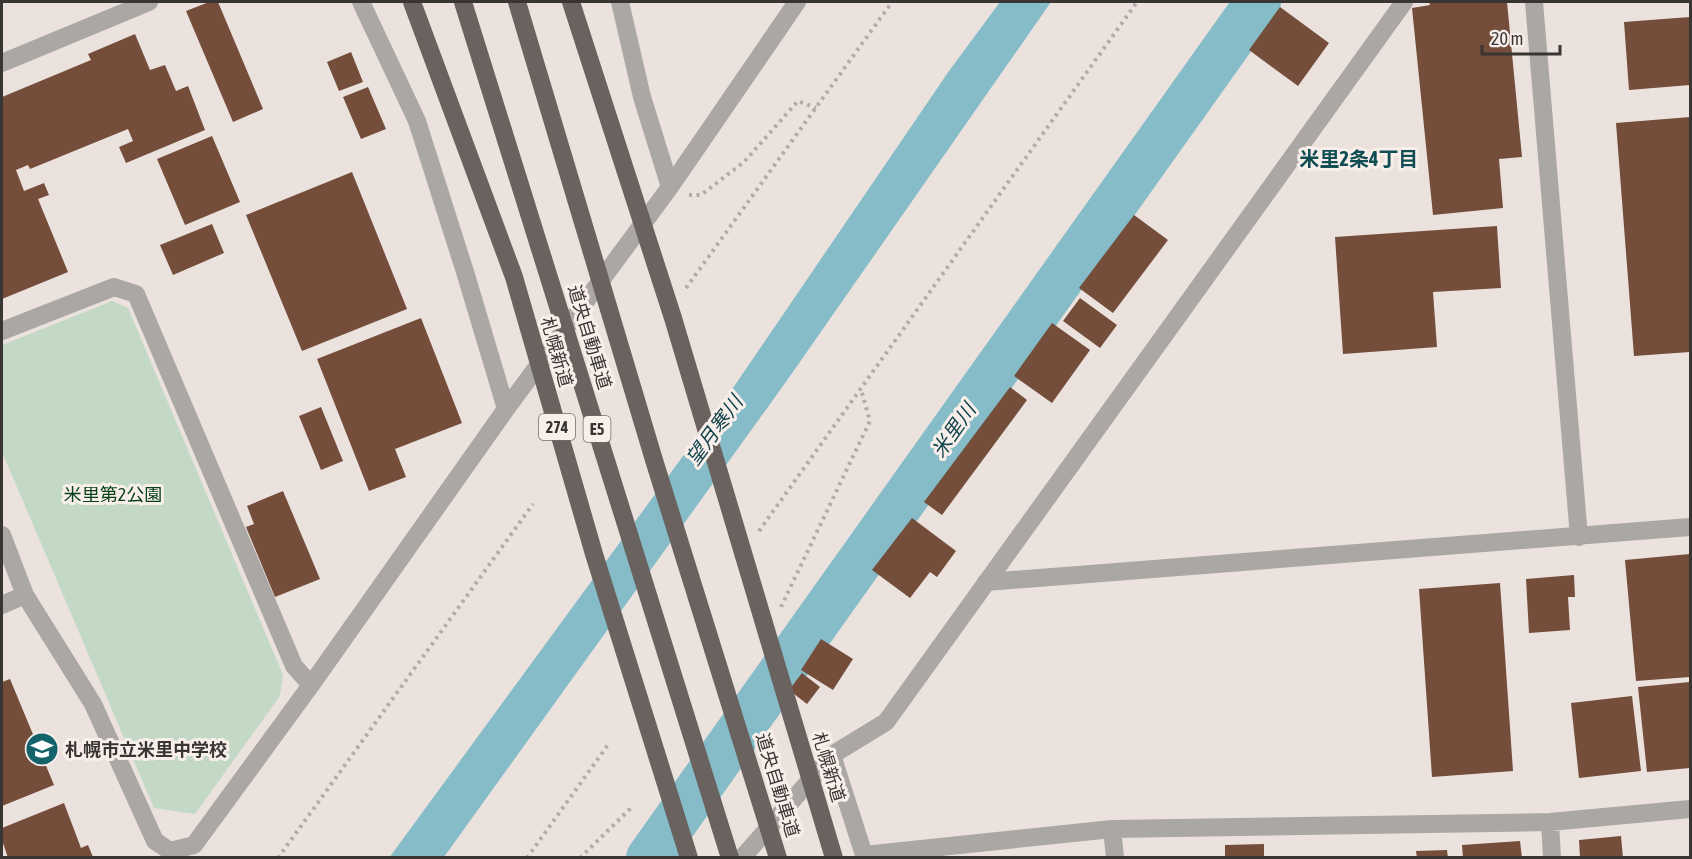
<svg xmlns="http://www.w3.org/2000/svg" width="1692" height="859" font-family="'Asap Condensed','Noto Sans JP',sans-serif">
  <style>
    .green { fill: #c3d9c5 }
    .water { fill: #85bcc8 }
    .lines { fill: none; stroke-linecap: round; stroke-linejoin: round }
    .river { stroke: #85bcc8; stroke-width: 46 }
    .building { fill: #744d3b }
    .path { stroke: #b2aba7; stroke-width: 4; stroke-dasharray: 3 4.5; stroke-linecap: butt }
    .minor { stroke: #aba7a5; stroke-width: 18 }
    .highway { stroke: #6a625f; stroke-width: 18 }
    .labels { text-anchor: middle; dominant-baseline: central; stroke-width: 6; stroke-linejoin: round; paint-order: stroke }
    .shield { fill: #f8efeb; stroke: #726d6a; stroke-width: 1.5 }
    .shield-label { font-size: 16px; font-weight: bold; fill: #383533 }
    .street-label { font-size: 18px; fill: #383533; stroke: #f8efeb }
    .park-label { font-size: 18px; fill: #084117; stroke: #f8efeb }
    .poi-label { font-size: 18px; font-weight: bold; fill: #383533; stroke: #f8efeb; text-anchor: start }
    .neighbourhood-label { font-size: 20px; font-weight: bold; fill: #114e54; stroke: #f8efeb }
    .water-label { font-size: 20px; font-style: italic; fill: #12444d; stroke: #f8efeb }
  </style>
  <rect width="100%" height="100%" fill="#ebe2de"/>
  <!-- green -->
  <path class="green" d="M112,301L128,308L283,675L280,696L195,814L154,808L2,452V345Z"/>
  <!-- water -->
  <path class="water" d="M1000,2H1051L788,379L444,857L389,858L735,385L949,71Z"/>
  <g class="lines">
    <!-- river -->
    <path class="river" d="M649,858L1258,2"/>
  </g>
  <!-- building -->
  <path class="building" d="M209,2H218L263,109L233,122L186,11Z
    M1429,2H1507L1522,157L1499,159L1503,208L1433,215L1412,8L1430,5Z
    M1280,7L1329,43L1298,86L1249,50Z
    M1690,17V85L1629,90L1624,22Z
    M135,34L150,70L165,65L176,91L188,86L205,130L126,163L119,147L133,141L128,129L30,169L28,165L16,170L24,191L44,183L49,195L38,199L68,272L2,299V97L91,60L88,54Z
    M351,52L363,82L339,91L327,62Z
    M368,87L386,129L361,139L343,97Z
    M1690,117V352L1634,356L1616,123Z
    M212,136L240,202L185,225L157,159Z
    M352,172L407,309L302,351L246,215Z
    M1134,215L1168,240L1113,313L1079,288Z
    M212,224L224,253L173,275L160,245Z
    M1497,226L1501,288L1433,292L1437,347L1343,354L1335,237Z
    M1080,298L1117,325L1100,348L1063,321Z
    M421,318L462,423L395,449L406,477L369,491L317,359Z
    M1052,323L1090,350L1052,403L1014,376Z
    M1010,387L1027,400L942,515L924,502Z
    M321,407L343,461L321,470L299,416Z
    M283,491L320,579L275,597L246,527L254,524L247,506Z
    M912,518L956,551L937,577L930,572L910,598L872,570Z
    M1690,554V677L1636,681L1625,560Z
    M1574,575L1575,597H1568L1570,630L1529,633L1526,579Z
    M1500,583L1513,771L1432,777L1419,589Z
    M821,639L853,659L833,690L801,670Z
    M802,673L820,687L807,704L789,690Z
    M10,679L54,785L2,806V682Z
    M1690,682V768L1647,772L1638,687Z
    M1632,696L1641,771L1579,778L1571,703Z
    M64,803L81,848L88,845L93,857L8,858L2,840V828Z
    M1621,836L1623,858H1580L1579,840Z
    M1520,841L1522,858H1463L1462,845Z
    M1264,844V858H1225V845Z
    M1447,850L1448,858H1417L1416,851Z"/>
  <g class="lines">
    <!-- path -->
    <path class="path" d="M689,195H701L744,162L798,101L816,108
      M686,288L892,2
      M759,531L1137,2
      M781,607L870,421L861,389
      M278,858L533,504
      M527,858L610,742
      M580,858L631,808"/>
    <!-- minor -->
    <path class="minor" d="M361,2L417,121L466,275L506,409
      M620,2L642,97L670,187
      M1534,2L1579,537
      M2,63L149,2
      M2,331L114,287L136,294L294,666L311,685
      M2,535L25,595L2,605
      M986,582L1690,527
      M25,595L93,704L155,841L170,851L194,845L311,685L506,409L670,187L797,2
      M832,755L865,858
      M1550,822L1552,858
      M1112,829L1115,858
      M864,855L1112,829L1550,822L1690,809
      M742,858L832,755L886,722L1404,2"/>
    <!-- highway -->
    <path class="highway" d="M412,2L514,277L594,554L689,858
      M463,2L730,858
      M517,2L654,460L778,858
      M571,2L673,318L834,858"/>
  </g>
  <!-- icons -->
  <defs>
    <symbol id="school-disc" viewBox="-11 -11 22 22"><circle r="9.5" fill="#15636a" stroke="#f8efeb"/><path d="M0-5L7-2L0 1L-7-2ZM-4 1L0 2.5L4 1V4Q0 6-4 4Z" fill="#fff"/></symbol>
  </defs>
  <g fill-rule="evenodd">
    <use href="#school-disc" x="23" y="730" width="38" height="38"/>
  </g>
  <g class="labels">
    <!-- shield labels -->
    <g class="shield">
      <rect x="539" y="414" width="36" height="26" rx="4.5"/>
      <rect x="583.5" y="416" width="27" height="26" rx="4.5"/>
    </g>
    <g class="shield-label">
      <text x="557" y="427">274</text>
      <text x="597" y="429">E5</text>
    </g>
    <!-- street labels -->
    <g class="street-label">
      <text transform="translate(590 337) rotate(73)">道央自動車道</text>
      <text transform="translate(557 352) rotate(74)">札幌新道</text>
      <text transform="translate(829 767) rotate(73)">札幌新道</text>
      <text transform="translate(778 785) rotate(73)">道央自動車道</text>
    </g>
    <!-- park labels -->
    <g class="park-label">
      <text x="113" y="494">米里第2公園</text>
    </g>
    <!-- poi labels -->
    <g class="poi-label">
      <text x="65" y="749">札幌市立米里中学校</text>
    </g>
    <!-- neighbourhood labels -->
    <g class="neighbourhood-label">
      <text x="1359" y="158">米里2条4丁目</text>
    </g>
    <!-- water labels -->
    <g class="water-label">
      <text transform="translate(714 430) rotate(-54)">望月寒川</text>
      <text transform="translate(953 430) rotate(-55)">米里川</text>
    </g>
  </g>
  <!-- border -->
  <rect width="1692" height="859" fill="none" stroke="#383533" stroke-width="6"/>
  <!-- scale -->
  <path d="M1482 45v9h78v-9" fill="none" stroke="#383533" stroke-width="3"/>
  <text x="1491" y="45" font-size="18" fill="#383533" stroke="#f8efeb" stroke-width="4.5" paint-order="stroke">20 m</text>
</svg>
